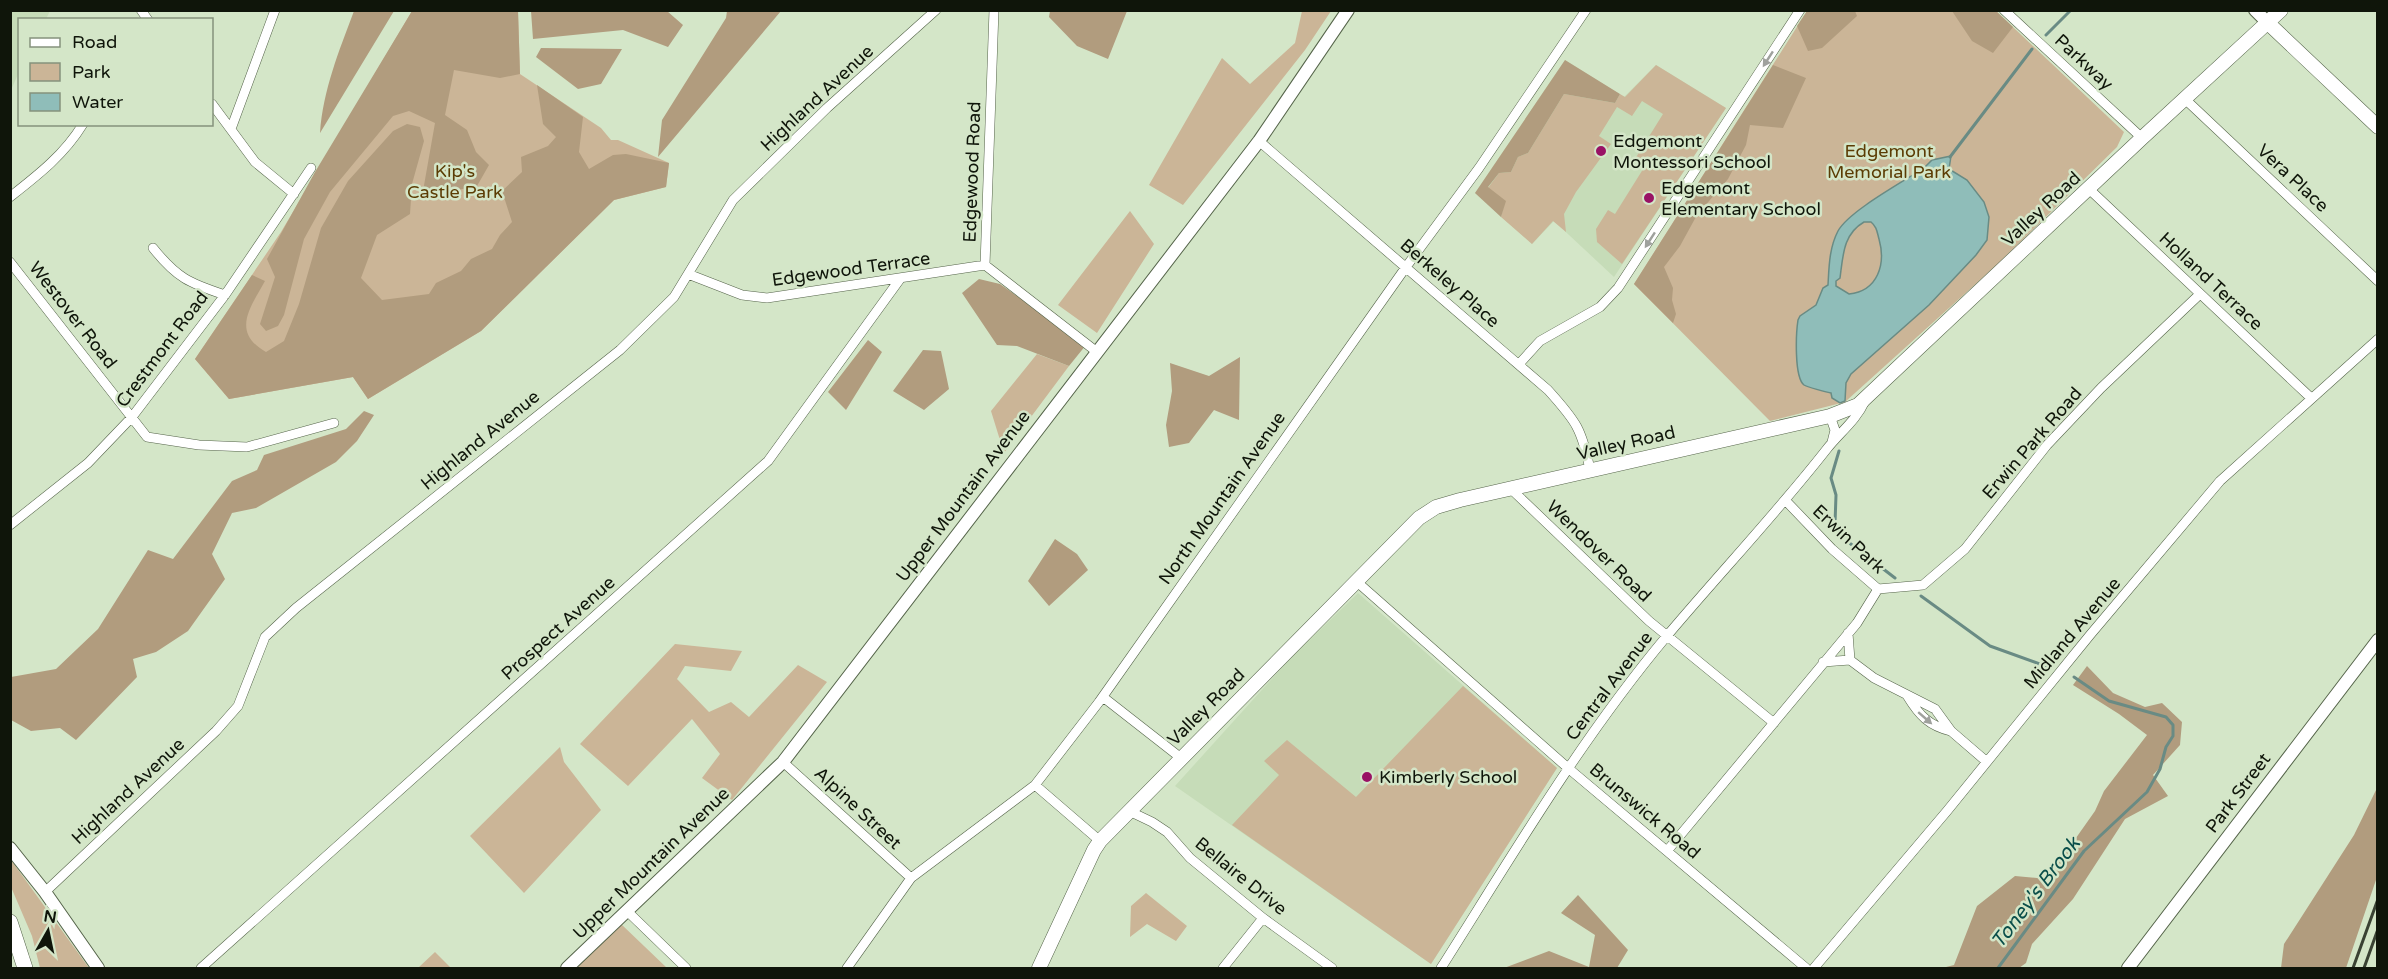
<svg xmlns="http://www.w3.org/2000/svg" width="2388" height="979" font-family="'Varela Round',sans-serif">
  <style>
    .built { fill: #c6dcb8 }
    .green { fill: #cbb597 }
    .forest { fill: #b19c7e }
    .water { fill: #8fbdb9; stroke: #698b84; stroke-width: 1.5; fill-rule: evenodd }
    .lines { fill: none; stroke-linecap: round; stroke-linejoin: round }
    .stream { stroke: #698b84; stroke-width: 3 }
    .minor-casing { stroke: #55644a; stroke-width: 10 }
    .tertiary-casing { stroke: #55644a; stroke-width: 14 }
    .secondary-casing { stroke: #55644a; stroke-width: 15 }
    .primary-casing { stroke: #55644a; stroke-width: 16 }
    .minor { stroke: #fff; stroke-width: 9 }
    .tertiary { stroke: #fff; stroke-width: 12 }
    .secondary { stroke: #fff; stroke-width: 14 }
    .primary { stroke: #fff; stroke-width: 15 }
    .rail { stroke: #394233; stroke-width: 3 }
    .oneway { fill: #9fa19d }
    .poi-dot { fill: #991265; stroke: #d4e6c8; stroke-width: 2 }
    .labels { text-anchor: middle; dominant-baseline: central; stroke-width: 5; stroke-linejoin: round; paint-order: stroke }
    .street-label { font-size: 18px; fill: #0f150a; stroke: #d4e6c8 }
    .poi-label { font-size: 18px; fill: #0f150a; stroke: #d4e6c8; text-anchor: start }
    .park-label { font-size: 18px; fill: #5b3c04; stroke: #d4e6c8 }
    .water-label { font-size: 20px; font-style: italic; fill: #0a4e4a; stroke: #d4e6c8 }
  </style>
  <rect width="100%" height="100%" fill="#d4e6c8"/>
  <!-- built -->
  <path class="built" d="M11,10L50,11L46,19L20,20L19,72L11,90Z
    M1565,60L1624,97L1656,65L1726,108L1614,277L1554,221L1532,244L1475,193Z
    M1358,593L1557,768L1431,964L1175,786L1289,660Z"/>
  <!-- green -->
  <path class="green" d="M412,11H518L520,74L601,128L611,140H618L669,163L666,187L614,200L481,331L368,399L353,377L229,399L195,359L281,232Z
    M1302,11H1331L1305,50L1183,205L1149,185L1222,58L1250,84L1295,43Z
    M1807,11H1996L2124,132L2117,147L2000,262L1845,402L1770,421L1634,284Z
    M1656,65L1726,108L1622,264L1597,242L1596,229L1608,210L1615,214L1645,166L1635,159L1663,114L1642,101L1632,116L1617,107L1599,136L1611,144L1576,192L1564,214L1566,232L1553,221L1532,244L1501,217L1505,201L1488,188L1499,173L1511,172L1518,157L1528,153L1564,94L1615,103L1620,94L1625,97Z
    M1130,211L1154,244L1097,333L1058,305Z
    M1037,354L1069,366L1004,453L991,411Z
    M675,644L742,651L731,671L685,666L677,679L709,712L731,702L749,717L798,665L827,682L732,800L702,778L720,754L692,719L628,786L580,744Z
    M1463,686L1557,768L1431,964L1232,825L1279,775L1264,761L1287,740L1356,797Z
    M560,747L564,762L601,810L524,893L470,836Z
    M11,860L89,968H40L32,936L11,887Z
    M1146,893L1187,926L1176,941L1147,924L1130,937L1131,906Z
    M621,924L667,968H576Z
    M435,952L451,968H418Z"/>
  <!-- forest -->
  <path class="forest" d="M354,11H394L320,133C323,90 339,51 354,11Z
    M412,11H518L520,74L500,78L454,70L445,115L467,130L476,152L489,165L477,186L429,196L423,191L435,123L409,111L393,116L330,192L304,239L284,315L278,326L266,331L260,324L275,277L267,259L315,172Z
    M531,11H667L683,25L668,47L623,30L533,39Z
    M727,11H781L658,157L662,120L726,18Z
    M1050,11V10L1127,11L1108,59L1077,46L1049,17Z
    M1807,11H1855L1857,16L1822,48L1808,51L1797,26Z
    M1952,11H1996L2013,27L1993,53L1972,41Z
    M541,48L622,49L601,84L578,89L536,57Z
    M1565,60L1620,94L1615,103L1564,94L1528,153L1518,157L1511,172L1499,173L1488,187L1506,201L1501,217L1475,193Z
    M1773,65L1806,78L1783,128L1750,125L1746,145L1728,179L1697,215L1680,246L1664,267L1673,288L1672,300L1676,314L1673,323L1634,284Z
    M537,85L583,117L579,152L589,169L613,155L626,154L669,163L666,187L614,200L481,331L368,399L353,377L229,399L195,359L252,275L265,281C250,308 231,332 266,352L284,341L299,304L321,228L348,181L393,131L407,124L420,127L424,141L412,184L410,214L377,235L361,278L382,300L429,294L436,283L461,271L471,259L492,249L500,235L512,222L502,191L522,172L521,157L548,146L556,137L543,124Z
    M979,279L1000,284L1086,345L1069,366L1017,346L997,345L962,293Z
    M868,340L882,352L846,410L828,392Z
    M923,350L941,351L949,389L924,410L893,391Z
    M1240,357L1239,420L1214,410L1189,443L1169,447L1166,425L1172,391L1170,363L1209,376Z
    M364,411L374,415L357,441L336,462L256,508L232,513L212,554L225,579L188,631L156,652L133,659L137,677L76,740L60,728L31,731L11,720V677L56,669L98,629L148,550L173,559L232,481L257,470L264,455L346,429Z
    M1055,539L1077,554L1088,570L1049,606L1028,581Z
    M2087,666L2113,693L2145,707L2162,703L2182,722L2180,745L2153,775L2168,796L2125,819L2073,899L2032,944L2026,963L2019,968H1942L1954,965L1977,906L2015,876L2047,879L2095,811L2104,791L2147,735L2119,714L2073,685Z
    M2377,788V877L2346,968H2281L2284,944L2354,835Z
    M1578,895L1628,950L1617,968H1504L1549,951L1589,967L1595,935L1561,913Z"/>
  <!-- water -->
  <path class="water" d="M1951,156L1949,169L1967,180L1984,202L1989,217L1987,240L1976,255L1929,305L1851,374L1846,383L1845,401L1840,403L1832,398L1831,393C1826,392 1807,387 1804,385C1794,377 1796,333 1798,320L1800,316L1816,305L1823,288L1828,285C1829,268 1829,248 1838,231C1849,211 1903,182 1924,168L1932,160ZM1864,222H1871C1877,227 1877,232 1879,239C1886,264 1878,291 1849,294L1836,286V281L1840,278C1843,256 1843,234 1864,222Z"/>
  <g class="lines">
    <!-- stream -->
    <path class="stream" d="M2046,35L2071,10
      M1950,157L2032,49
      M1839,451L1831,478L1836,495L1835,524L1836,530L1843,538L1895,578
      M1921,596L1990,646L2048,667
      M1998,968L2084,851L2147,792L2160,769L2166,747L2173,736V725L2166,717L2109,701L2074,677"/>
    <defs>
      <path id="minor" d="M141,10L148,20
        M994,10L985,265L1097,352
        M2004,10L2142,138
        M2186,100L2378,281
        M212,104L255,162L294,194
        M231,129L275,10
        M1259,141L1548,390C1576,421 1582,429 1590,470
        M2089,189L2311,398
        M10,197C38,175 64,155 83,124
        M153,248C177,278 189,283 225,295
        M10,262L147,437L199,445L247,447L334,423
        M688,274L742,295L767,298L985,265
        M1519,364L1540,341L1600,307L1618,288L1800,10
        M1830,416L1835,430L1832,442
        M1510,488L1649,621L1774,723
        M1786,501L1832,549L1878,589
        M10,525L88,463L132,417L225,295L311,168
        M1356,581L1568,768L1806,968
        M1878,589L1923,585L1965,549L2047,445L2101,388L2200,294
        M1848,633L1850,660
        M1823,662L1850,660L1874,678L1935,709L1951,731L1987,762
        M1103,697L1181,758
        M1908,697C1919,715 1929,726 1951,731
        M783,762L911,878
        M1035,785L1100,841
        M1129,811L1152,822L1167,832L1190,858L1263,918L1332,968
        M1667,851L1857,623L1878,589
        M45,892L216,731L238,706L265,637L296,608L620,350L674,297L733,200L827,108L936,10
        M627,911L686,968
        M201,968L768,461L900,279
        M847,968L911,878L1035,785L1099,702L1406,267L1479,168L1586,10
        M1223,968L1263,918
        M1441,968C1512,856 1580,740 1666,637C1719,574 1775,515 1826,450C1839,433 1856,421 1865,401
        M1814,968L1947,811L2090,635L2220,481L2378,339"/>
      <path id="tertiary" d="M2255,10L2268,23
        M10,848L45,892L98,968
        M567,968L783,762L1259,141L1348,10
        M2128,968L2378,640"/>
      <path id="secondary" d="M2268,23L2378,127
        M1039,968L1094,850L1100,841L1419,518L1436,507L1460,500L1830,416L1858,405L2142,138L2281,10"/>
      <path id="primary" d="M10,922L25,968"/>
    </defs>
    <!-- minor casing -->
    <use href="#minor" class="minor-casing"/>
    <!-- tertiary casing -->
    <use href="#tertiary" class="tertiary-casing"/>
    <!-- secondary casing -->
    <use href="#secondary" class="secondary-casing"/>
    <!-- primary casing -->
    <use href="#primary" class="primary-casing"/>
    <!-- minor -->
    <use href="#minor" class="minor"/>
    <!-- tertiary -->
    <use href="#tertiary" class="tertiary"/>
    <!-- secondary -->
    <use href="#secondary" class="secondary"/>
    <!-- primary -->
    <use href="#primary" class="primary"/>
    <!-- rail -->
    <path class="rail" d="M2353,968L2378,899
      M2364,968L2378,929"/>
  </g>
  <!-- one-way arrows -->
  <defs><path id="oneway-solid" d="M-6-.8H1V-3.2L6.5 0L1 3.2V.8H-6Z" transform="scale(1.5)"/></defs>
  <g class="oneway">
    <use href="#oneway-solid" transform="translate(1768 59) rotate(123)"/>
    <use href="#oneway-solid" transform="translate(1650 240) rotate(123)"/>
    <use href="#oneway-solid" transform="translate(1925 718) rotate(41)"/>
  </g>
  <!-- markers -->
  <g class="poi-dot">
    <circle cx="1601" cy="151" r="6"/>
    <circle cx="1649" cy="198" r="6"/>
    <circle cx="1367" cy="777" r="6"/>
  </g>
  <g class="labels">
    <!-- street labels -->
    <g class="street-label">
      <text transform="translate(2084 62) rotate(43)">Parkway</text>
      <text transform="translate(817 98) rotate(-43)">Highland Avenue</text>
      <text transform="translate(972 172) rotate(-88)">Edgewood Road</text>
      <text transform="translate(2293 178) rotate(43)">Vera Place</text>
      <text transform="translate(2041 209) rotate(-43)">Valley Road</text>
      <text transform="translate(851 269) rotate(-8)">Edgewood Terrace</text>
      <text transform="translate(2211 281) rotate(43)">Holland Terrace</text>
      <text transform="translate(1450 283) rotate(41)">Berkeley Place</text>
      <text transform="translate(73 315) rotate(52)">Westover Road</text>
      <text transform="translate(162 349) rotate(-53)">Crestmont Road</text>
      <text transform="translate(480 440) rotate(-39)">Highland Avenue</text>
      <text transform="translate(1626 443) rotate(-13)">Valley Road</text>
      <text transform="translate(2032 443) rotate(-49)">Erwin Park Road</text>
      <text transform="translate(963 496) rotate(-53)">Upper Mountain Avenue</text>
      <text transform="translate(1222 498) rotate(-55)">North Mountain Avenue</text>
      <text transform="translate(1849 539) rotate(43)">Erwin Park</text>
      <text transform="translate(1599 551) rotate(44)">Wendover Road</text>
      <text transform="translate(558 628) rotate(-42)">Prospect Avenue</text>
      <text transform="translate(2072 633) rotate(-50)">Midland Avenue</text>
      <text transform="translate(1609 686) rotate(-53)">Central Avenue</text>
      <text transform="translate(1206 707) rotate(-45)">Valley Road</text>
      <text transform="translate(128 791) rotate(-43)">Highland Avenue</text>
      <text transform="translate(2238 793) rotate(-53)">Park Street</text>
      <text transform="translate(858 808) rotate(43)">Alpine Street</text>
      <text transform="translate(1645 811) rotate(40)">Brunswick Road</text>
      <text transform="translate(651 863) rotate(-44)">Upper Mountain Avenue</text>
      <text transform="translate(1241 876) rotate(39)">Bellaire Drive</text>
    </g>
    <!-- poi labels -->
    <g class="poi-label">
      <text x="1613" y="141">Edgemont<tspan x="1613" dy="21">Montessori School</tspan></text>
      <text x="1661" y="188">Edgemont<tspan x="1661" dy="21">Elementary School</tspan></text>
      <text x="1379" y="777">Kimberly School</text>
    </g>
    <!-- park labels -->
    <g class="park-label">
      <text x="1889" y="151">Edgemont<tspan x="1889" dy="21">Memorial Park</tspan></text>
      <text x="455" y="171">Kip's<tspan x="455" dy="21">Castle Park</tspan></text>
    </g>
    <!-- water labels -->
    <g class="water-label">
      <text transform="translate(2036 893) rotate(-53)">Toney's Brook</text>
    </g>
  </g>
  <!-- border -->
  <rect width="2388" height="979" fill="none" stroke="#0f150a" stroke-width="24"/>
  <!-- legend -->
  <rect x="18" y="18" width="195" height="108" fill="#d4e6c8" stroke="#85927c" stroke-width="1.5"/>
  <rect x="30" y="38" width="30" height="9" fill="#ffffff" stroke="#85927c" stroke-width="1.5"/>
  <text x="72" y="48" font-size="18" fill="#0f150a">Road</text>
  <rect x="30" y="63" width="30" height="18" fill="#cbb597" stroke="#85927c" stroke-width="1.5"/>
  <text x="72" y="78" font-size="18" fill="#0f150a">Park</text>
  <rect x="30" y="93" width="30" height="18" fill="#8fbdb9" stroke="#85927c" stroke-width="1.5"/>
  <text x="72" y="108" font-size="18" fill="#0f150a">Water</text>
  <!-- north arrow -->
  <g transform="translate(48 931) rotate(9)" stroke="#d4e6c8" stroke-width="4.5" paint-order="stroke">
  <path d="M0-4.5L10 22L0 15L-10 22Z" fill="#0f150a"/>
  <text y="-9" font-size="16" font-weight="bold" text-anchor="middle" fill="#0f150a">N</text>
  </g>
</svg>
